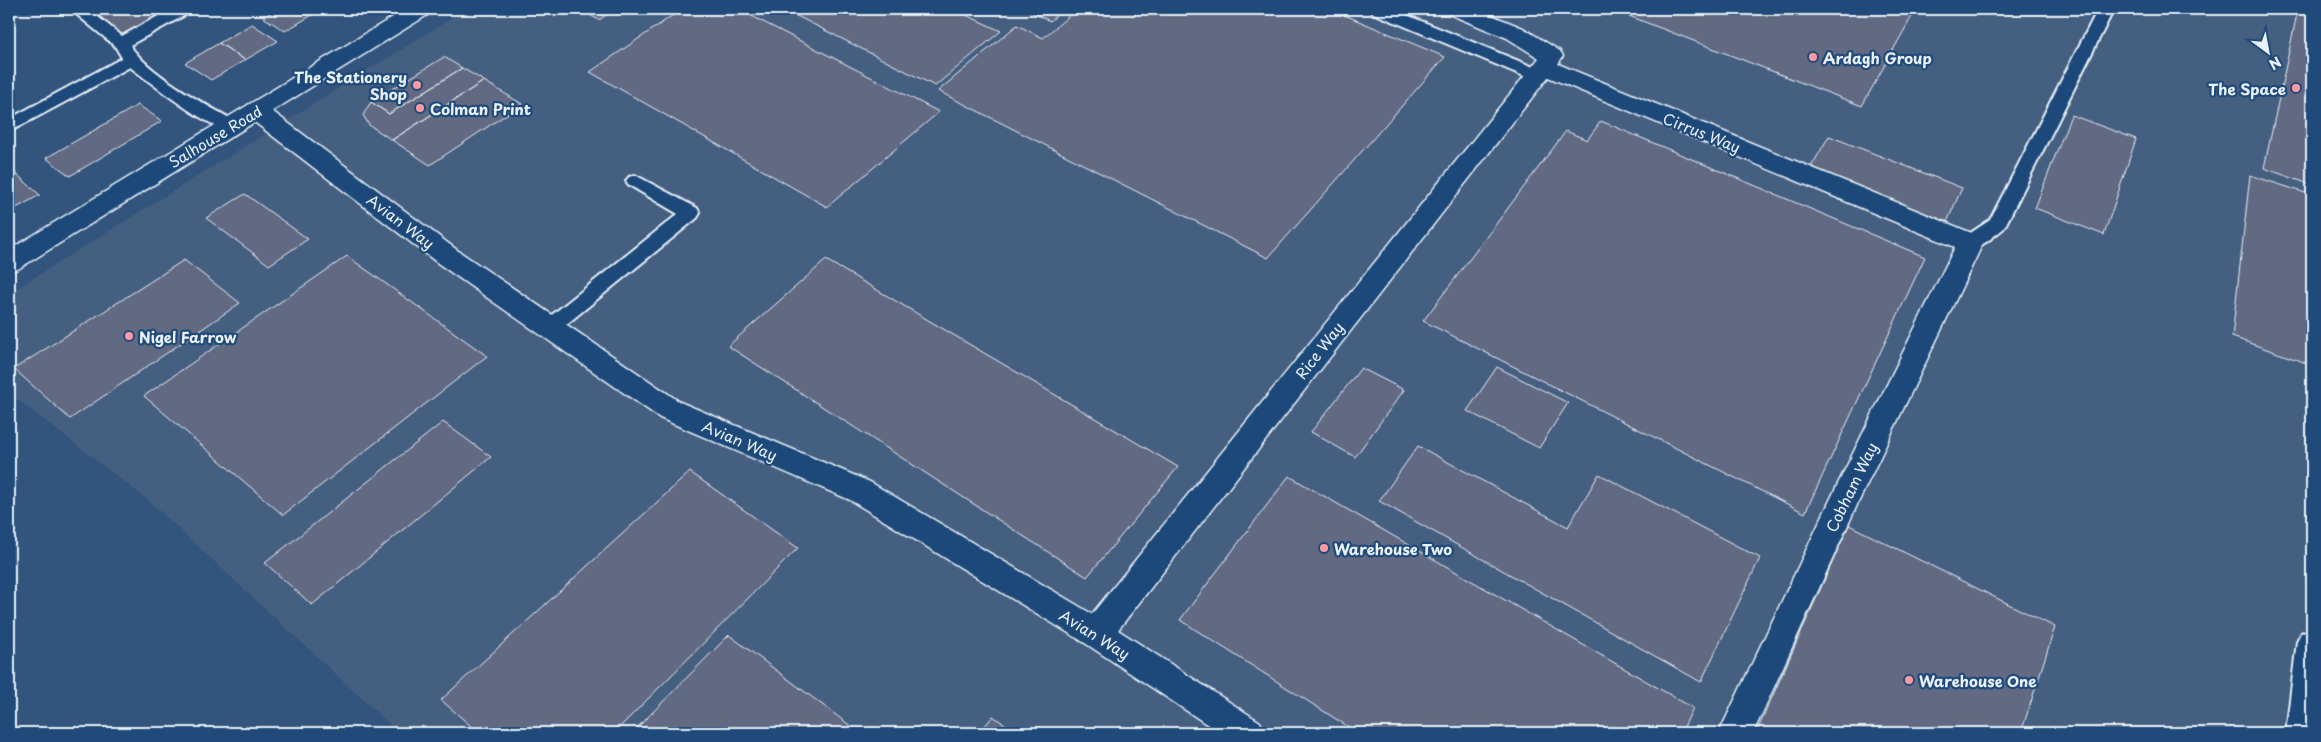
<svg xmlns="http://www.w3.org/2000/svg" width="2321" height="742" font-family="'Playpen Sans',sans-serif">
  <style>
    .built { fill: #445e81 }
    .building { fill: #626a83; stroke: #e8f1f8 }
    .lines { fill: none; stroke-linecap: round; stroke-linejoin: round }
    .lane-casing { stroke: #e8f1f8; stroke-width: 4 }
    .street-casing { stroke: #e8f1f8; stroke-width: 3 }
    .secondary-casing { stroke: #e8f1f8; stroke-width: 3 }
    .lane { fill: #1f4a7a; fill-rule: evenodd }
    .street { fill: #1f4a7a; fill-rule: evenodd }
    .secondary { fill: #1f4a7a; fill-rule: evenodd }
    .poi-dot { fill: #ff9aa2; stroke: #1f4a7a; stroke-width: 2 }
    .labels { text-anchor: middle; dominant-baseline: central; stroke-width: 4.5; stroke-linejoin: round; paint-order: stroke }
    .poi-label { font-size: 15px; font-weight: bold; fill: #e8f1f8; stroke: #1f4a7a; text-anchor: start }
    .street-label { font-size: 15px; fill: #e8f1f8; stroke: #1f4a7a }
  </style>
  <rect width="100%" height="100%" fill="#33547d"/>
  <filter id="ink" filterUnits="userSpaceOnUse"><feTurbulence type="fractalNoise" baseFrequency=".02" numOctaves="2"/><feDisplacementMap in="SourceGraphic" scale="10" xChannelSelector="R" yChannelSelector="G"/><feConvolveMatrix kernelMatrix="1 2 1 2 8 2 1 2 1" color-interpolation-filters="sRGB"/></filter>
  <g filter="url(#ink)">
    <!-- built -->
    <path class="built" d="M466,9H2312V733H399L150,502L9,393V293Z"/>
    <!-- building -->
    <path class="building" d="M91,9H146L156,17L121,35Z
      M278,9H319L321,10L285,31L263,17Z
      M579,9H615L599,20Z
      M682,9H738L939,112L827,207L590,72Z
      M783,9H953L1001,31L935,86Z
      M1024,9H1064L1050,21Z
      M1077,9H1330L1445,57L1268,258L938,91L1017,25L1043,38Z
      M1611,9H1916L1862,106Z
      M2298,9H2312V185L2264,168Z
      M252,24L278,41L245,60L219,43Z
      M219,43L245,60L211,80L185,63Z
      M444,57L462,68L389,114L371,102Z
      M462,68L484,81L392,140L369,125L363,115L371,102L389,114Z
      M484,81L522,104L430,165L392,140Z
      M138,105L162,121L70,176L46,158Z
      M2071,115L2136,139L2104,235L2035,208Z
      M1601,121L1925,257L1805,513L1423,321L1566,131L1587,140Z
      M1829,136L1962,188L1947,222L1811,167Z
      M14,172L40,195L9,212V174Z
      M2250,175L2312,195V365L2232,337Z
      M245,194L308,239L269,265L206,218Z
      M347,256L487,356L283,515L144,396Z
      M184,260L240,303L70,419L14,369Z
      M826,260L1178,467L1087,577L728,346Z
      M1497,367L1568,403L1539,448L1467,411Z
      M1361,368L1404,390L1355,457L1311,432Z
      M443,422L491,457L312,605L265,563Z
      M1418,446L1568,527L1599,474L1760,558L1701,682L1379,501Z
      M690,472L798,548L614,733H479L441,700Z
      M1289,476L1693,708L1681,733H1358L1180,620Z
      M1849,525L2055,627L2021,733H1756Z
      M729,635L860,733H632Z
      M993,716L1017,733H979Z"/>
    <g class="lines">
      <defs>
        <path id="lane" d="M70,9H88L122,36L171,9H191L189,13L130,45C148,74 206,105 237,122L240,126L237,130C216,136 149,81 130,67L9,132V119L122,58L115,46Z
          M1371,9H1392L1543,71L1545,75L1543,79H1531L1373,13Z
          M2098,9H2114L2006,224L2003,229C1992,237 1978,252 1963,248L1961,243L1963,238L1990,220Z
          M635,175L697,208L700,213L697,218L557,332L550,335L543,332L540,327L543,322L678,214L629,185L626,181L629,177Z
          M2312,629V714L2310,733H2286L2297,641L2301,633Z"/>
        <path id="street" d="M1446,9H1476L1523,28L1560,51L1563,56L1558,64L1979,236L1983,243L1857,505L1753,733H1719L1832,496L1955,247L1548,77L1118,630L1260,722L1265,733H1220L1085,643L850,500L660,418L439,264L248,117L244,111L248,105L256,103L264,105L457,250L680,402L870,482L1092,614L1539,58L1507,38L1449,14Z"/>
        <path id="secondary" d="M406,9H432L429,14L18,269L9,272V250Z"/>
      </defs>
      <!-- lane casing -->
      <use href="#lane" class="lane-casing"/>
      <!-- street casing -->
      <use href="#street" class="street-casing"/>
      <!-- secondary casing -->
      <use href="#secondary" class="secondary-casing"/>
      <!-- lane -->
      <use href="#lane" class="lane"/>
      <!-- street -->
      <use href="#street" class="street"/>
      <!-- secondary -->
      <use href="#secondary" class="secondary"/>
    </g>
  </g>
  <!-- markers -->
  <g class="poi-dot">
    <circle cx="1813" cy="57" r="5"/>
    <circle cx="417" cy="85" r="5"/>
    <circle cx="2296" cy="88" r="5"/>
    <circle cx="420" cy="108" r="5"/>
    <circle cx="129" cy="336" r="5"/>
    <circle cx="1324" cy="548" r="5"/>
    <circle cx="1909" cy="680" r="5"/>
  </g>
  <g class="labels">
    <!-- poi labels -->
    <g class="poi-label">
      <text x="1823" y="57">Ardagh Group</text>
      <text x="407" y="76" text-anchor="end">The Stationery<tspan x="407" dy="17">Shop</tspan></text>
      <text x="2286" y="88" text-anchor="end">The Space</text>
      <text x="430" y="108">Colman Print</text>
      <text x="139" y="336">Nigel Farrow</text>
      <text x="1334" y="548">Warehouse Two</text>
      <text x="1919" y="680">Warehouse One</text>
    </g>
    <!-- street labels -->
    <g class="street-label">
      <text transform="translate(1702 132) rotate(22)">Cirrus Way</text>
      <text transform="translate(215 136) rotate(-31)">Salhouse Road</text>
      <text transform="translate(401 221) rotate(37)">Avian Way</text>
      <text transform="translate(1319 350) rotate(-52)">Rice Way</text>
      <text transform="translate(740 440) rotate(23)">Avian Way</text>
      <text transform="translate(1851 487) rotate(-64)">Cobham Way</text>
      <text transform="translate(1095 634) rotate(32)">Avian Way</text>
    </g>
  </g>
  <!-- margin -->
  <rect width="2321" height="742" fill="none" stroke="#1f4a7a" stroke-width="30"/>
  <rect x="15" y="15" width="2291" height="712" fill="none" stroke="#e8f1f8" stroke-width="2" filter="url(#ink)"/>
  <!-- north arrow -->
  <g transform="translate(2268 52) rotate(148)" stroke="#1f4a7a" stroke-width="4" paint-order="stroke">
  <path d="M0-4L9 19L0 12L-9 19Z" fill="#e8f1f8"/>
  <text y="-8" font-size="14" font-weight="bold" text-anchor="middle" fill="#e8f1f8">N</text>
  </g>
</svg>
